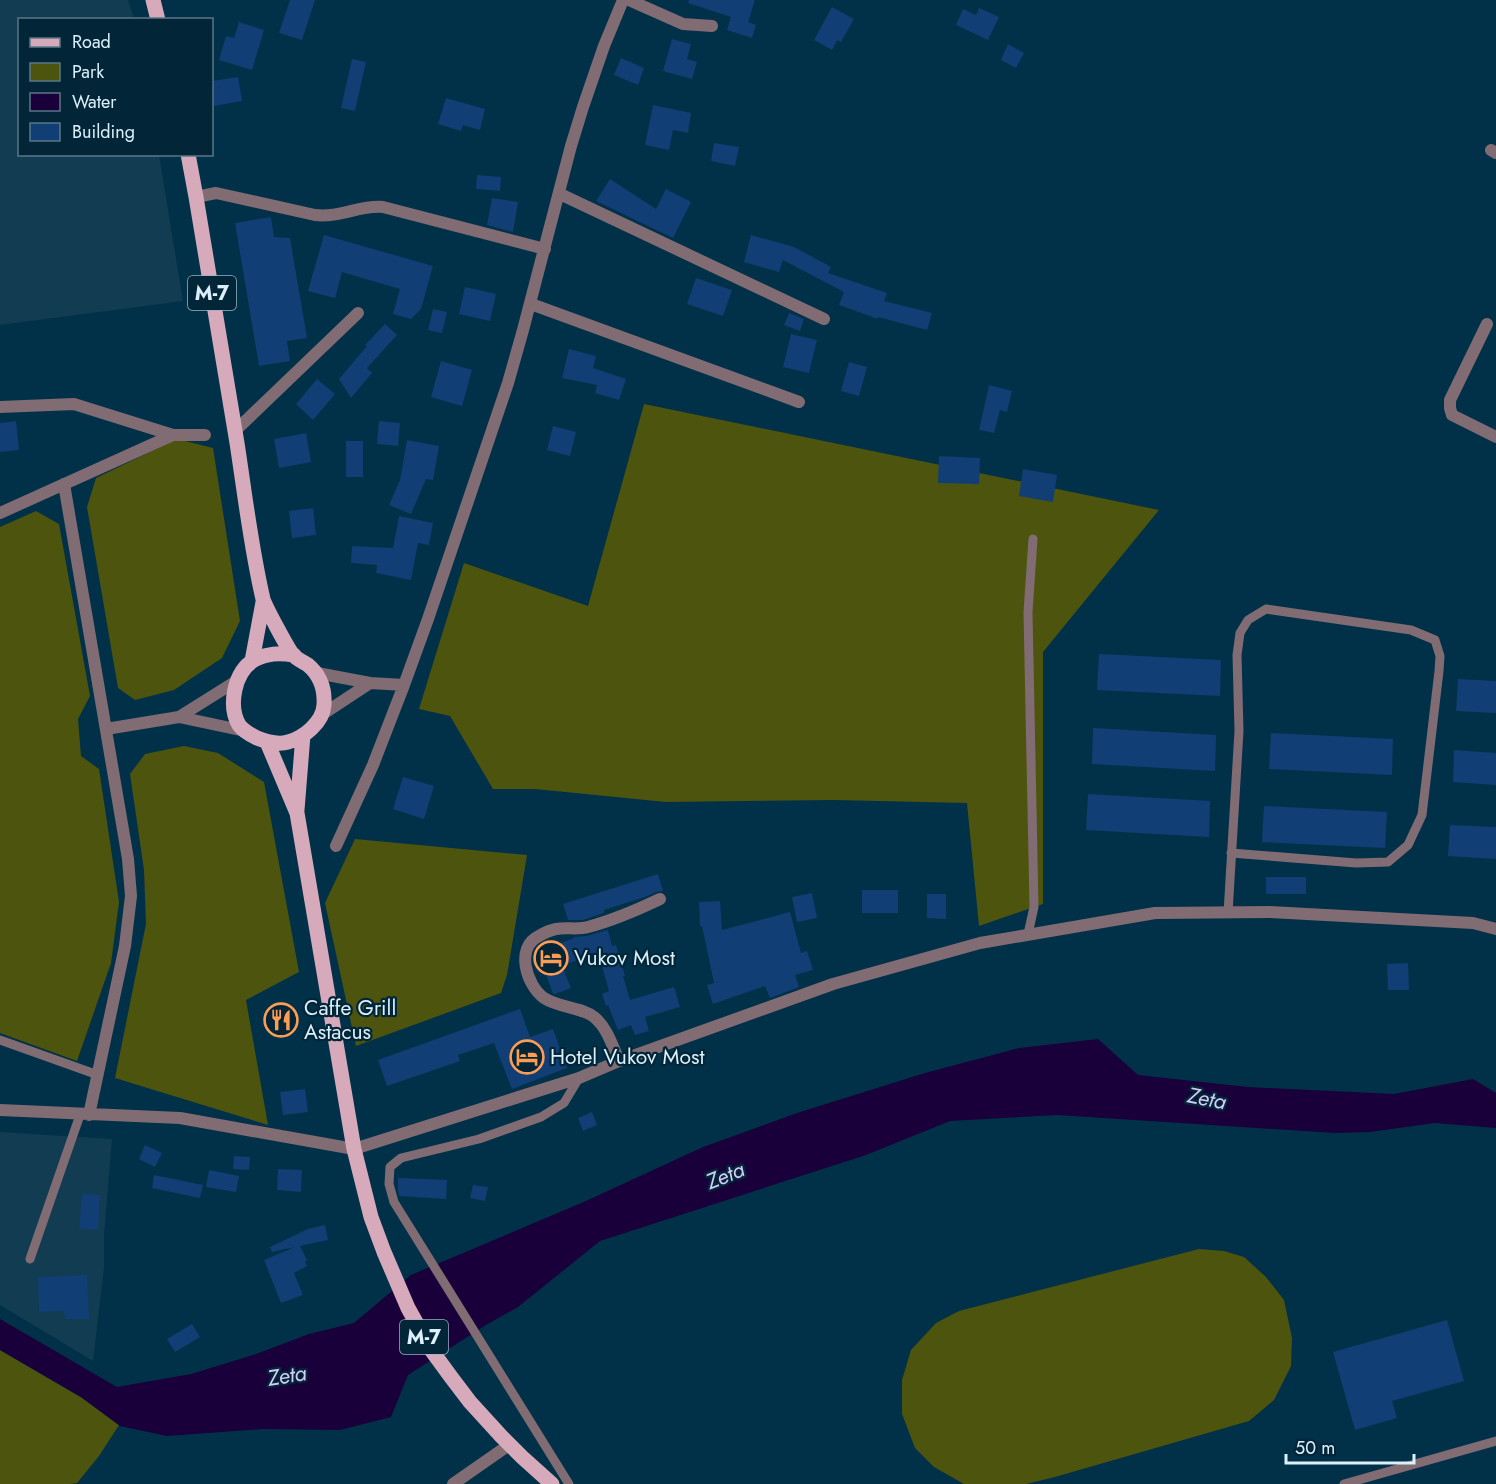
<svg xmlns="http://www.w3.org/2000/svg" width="1496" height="1484" font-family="Jost,sans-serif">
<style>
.built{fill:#113c51}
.green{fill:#4d540e}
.water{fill:#19003b}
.building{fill:#113e74}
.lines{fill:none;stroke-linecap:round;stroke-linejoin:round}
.service{stroke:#816c73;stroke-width:9}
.minor{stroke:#816c73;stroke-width:12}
.primary{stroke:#d6aaba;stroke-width:15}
.labels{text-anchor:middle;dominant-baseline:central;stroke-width:4.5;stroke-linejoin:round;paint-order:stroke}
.shield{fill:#022638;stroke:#9bb3c1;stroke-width:1.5}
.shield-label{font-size:20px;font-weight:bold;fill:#dcf0fc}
.poi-label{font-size:21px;fill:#dcf0fc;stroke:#022638;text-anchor:start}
.water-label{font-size:22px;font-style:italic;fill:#d5caf8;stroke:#022638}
</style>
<rect width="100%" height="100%" fill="#003148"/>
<path class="built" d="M0 0H128L134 19 20 20V154L159 155 183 301 0 325Z
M0 1132 112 1139 104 1235V1268L93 1361 0 1305Z"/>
<path class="green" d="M644 404 1159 510 1043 652V904L979 926 967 803 834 800 666 802 535 789H493L450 716 419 709 464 563 588 606Z
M177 439 213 448 240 621 222 658 174 690 135 700 118 688 87 507 96 478Z
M36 511 59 524 90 696 78 719 81 756 99 769 119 902 111 963 77 1061 0 1033V527Z
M184 746 218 753 264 782 299 972 246 1000 268 1125 115 1078 146 924 144 870 130 774 145 754Z
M355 839 527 855 507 975 501 993 356 1046 325 903Z
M1199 1249 1224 1251 1244 1257 1266 1277 1284 1300 1292 1338 1291 1366 1274 1400 1249 1421 1055 1477 1026 1484H964L934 1467 915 1448 902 1414V1380L911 1350 936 1323 959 1311Z
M0 1350 82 1398 119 1425 99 1456 77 1483 69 1484H0Z"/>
<path class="water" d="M1098 1039 1138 1075 1248 1087 1394 1094 1473 1079 1496 1093V1128L1435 1123 1370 1132 1335 1133 1057 1115 950 1121 866 1155 600 1241 518 1307 486 1325 408 1375 391 1417 340 1430 264 1429 167 1436 120 1426 81 1397 0 1350V1319L117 1387 191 1374 253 1355 309 1334 354 1323 411 1275 586 1201 703 1147 797 1113 925 1073 1019 1048Z"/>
<path class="building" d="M290 0H315L302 40 279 33Z
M689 0H755L748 22 756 25 752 38 727 30 731 17 688 3Z
M832 7 854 19 841 42 837 40 832 50 814 40Z
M979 8 999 17 988 40 956 25 963 9 976 15Z
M239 22 264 30 252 70 219 60 226 36 234 38Z
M672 39 691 44 687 59 697 62 692 79 663 71Z
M1008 44 1024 53 1016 68 1001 60Z
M621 58 644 68 638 85 614 75Z
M352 59 366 62 355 111 341 108Z
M238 77 242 101 214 106 212 81Z
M446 98 485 109 480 130 463 125 461 131 438 124Z
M653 105 691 113 688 133 673 130 669 150 645 145Z
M714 143 739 147 735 166 711 161Z
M477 175 501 177 500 191 476 189Z
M610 179 656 209 666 189 691 202 673 238 596 201Z
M492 198 518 202 513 232 487 225Z
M271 217 274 237 290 238 307 338 287 341 290 361 259 366 235 223Z
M324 235 433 266 421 309 411 319 393 314 400 289 342 272 335 298 308 291Z
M751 235 794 247 831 267 828 273 887 293 884 301 932 313 927 330 878 317V319L839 305 844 292 783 260 779 272 744 262Z
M696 278 732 290 723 316 687 304Z
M465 287 496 294 490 321 459 314Z
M433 309 447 312 442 333 428 330Z
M789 313 804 319 800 331 784 325Z
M385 324 397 335 367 368 372 373 351 398 339 379 367 346 365 345Z
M791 334 817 340 809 373 783 367Z
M569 349 596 356 593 368 626 379 619 400 595 393 597 385 562 378Z
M441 361 472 370 462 406 431 397Z
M849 362 867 367 859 396 841 391Z
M317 379 335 394 313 420 296 404Z
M989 385 1012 391 1007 412 1000 410 994 433 979 430Z
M16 421 19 450 0 452V423Z
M379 421 400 423 398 446 377 444Z
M553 426 576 432 570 456 547 450Z
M306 433 311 462 279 468 274 439Z
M407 440 439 446 433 480 426 479 411 514 389 505 400 480Z
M346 441H363V477H346Z
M939 456 980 458 979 484 938 483Z
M1023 469 1057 475 1053 502 1019 496Z
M313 508 316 535 292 538 289 511Z
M399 516 433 523 429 545 418 543 411 580 376 573 377 565 351 563 352 546 393 548Z
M1099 654 1221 660 1220 696 1097 690Z
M1458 679 1496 681V713L1456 711Z
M1093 728 1216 735 1215 771 1092 764Z
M1271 733 1393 739 1392 775 1269 769Z
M1454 750 1496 753V785L1453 782Z
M403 777 434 786 424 819 393 809Z
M1088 794 1210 801 1209 837 1086 830Z
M1264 806 1387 812 1385 848 1262 842Z
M1450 825 1496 827V859L1448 856Z
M658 874 663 891 656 892 645 897 604 910V913L583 920H568L563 904Z
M1266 877H1306V894H1266Z
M862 890H898V913H862Z
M812 893 817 918 797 922 792 897Z
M927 894H946V919L927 918Z
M720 901 722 930 790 912 801 953 807 951 813 970 795 975 799 987 770 998 765 986 713 1004 707 985 714 983 702 926H700L699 902Z
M608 930 612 946 616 945 625 976H623L630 1000 674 987 680 1007 645 1017 649 1031 635 1035 631 1025 618 1030 608 1005 606 1006 602 994 609 991 598 952 562 966 571 988 555 994H553L545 972H539L534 957 535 953 574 938 573 937 586 936Z
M1408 963 1409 990H1388L1387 964Z
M292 1007 296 1029 271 1033 267 1011Z
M520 1009 530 1037 553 1029 567 1068 512 1089 494 1043 458 1055 460 1061 387 1086 378 1060Z
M305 1089 308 1112 283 1115 280 1092Z
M592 1112 597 1125 583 1131 578 1118Z
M145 1145 162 1153 155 1167 139 1159Z
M234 1156 250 1157 249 1170 233 1169Z
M278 1169 302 1170 301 1192 277 1190Z
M209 1170 239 1176 236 1192 206 1187Z
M154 1175 203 1185 200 1198 152 1188Z
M398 1178 447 1180 446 1199 399 1196 398 1191Z
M473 1185 488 1187 485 1201 470 1198Z
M82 1194 100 1195 98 1230 79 1229Z
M325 1225 328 1240 300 1246 307 1260 305 1262 307 1266 294 1273 303 1295 281 1303 264 1260 295 1247 272 1252 270 1247 308 1229Z
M87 1275 89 1319H66L63 1311 39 1312 38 1277Z
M1447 1320 1464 1381 1392 1401 1397 1418 1355 1430 1333 1352Z
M192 1324 200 1337 175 1352 167 1339Z"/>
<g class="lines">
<path class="service" d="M1228 913 1239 731 1237 655 1240 633 1248 620 1266 609 1411 630 1435 640 1440 656 1439 671 1422 815 1408 845 1388 862 1356 863 1231 853
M1028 934 1034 907 1028 612 1033 539
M0 1040 98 1075
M30 1259 80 1115
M569 1484 394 1202 389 1184 390 1167 401 1158 479 1139 541 1117 564 1103 579 1078
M1344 1484 1496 1441"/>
<path class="minor" d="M629 0 683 24 712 26
M1491 150 1496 153
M560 194 824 319
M196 197 216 193 315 215C340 218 359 205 383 207L545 249
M531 304 799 402
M1487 324 1450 400V408L1452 415 1496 437
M0 407 74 404 173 435
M235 431 358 313
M64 484 128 859 131 896 125 946 89 1115
M0 513 173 435H205
M317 673 370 683 404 685 428 619 508 383 523 330 571 146 583 107 604 46 623 0
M323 714 370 683
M179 717 238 680
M106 729 179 717 245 731
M336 846 373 765 404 685
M619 1061C613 1047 607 1027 594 1017 582 1007 559 1008 544 998 526 985 515 947 539 936 544 933 551 930 556 929 567 927 578 930 588 927 614 920 637 910 660 899
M0 1110 180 1118 354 1149 579 1078 619 1061 833 984 980 943 1155 913 1270 912 1473 923 1496 929
M453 1484 509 1445"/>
<path class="primary" d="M153 0 158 20
M188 154 196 197C210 279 224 361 237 443 245 495 251 548 263 599 265 606 288 649 293 655 297 659 303 662 308 665 320 675 325 689 324 705 323 722 304 738 288 742 278 745 267 742 257 738 251 735 243 731 239 725 228 706 234 672 254 660 267 653 279 653 294 655
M252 661 263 602
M267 742 297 813 354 1149 371 1217 384 1252 408 1308 432 1351 451 1377 470 1402 501 1436 522 1457 552 1484
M297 810 303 735"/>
</g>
<defs>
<symbol id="hotel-ring" viewBox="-11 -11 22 22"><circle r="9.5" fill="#022638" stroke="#fd9d55" stroke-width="1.5"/><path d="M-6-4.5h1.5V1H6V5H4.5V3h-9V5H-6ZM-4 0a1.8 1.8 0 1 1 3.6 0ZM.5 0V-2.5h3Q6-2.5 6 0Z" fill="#fd9d55"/></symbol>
<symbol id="restaurant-ring" viewBox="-11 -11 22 22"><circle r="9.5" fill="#022638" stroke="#fd9d55" stroke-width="1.5"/><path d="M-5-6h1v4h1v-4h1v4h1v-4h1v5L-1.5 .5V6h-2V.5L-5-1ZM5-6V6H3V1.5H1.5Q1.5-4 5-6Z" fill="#fd9d55"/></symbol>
</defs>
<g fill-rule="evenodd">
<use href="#hotel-ring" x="532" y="939" width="38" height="38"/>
<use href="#restaurant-ring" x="262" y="1001" width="38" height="38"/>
<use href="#hotel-ring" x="508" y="1038" width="38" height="38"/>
</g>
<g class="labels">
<g class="shield">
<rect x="188" y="276" width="48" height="34" rx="4.5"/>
<rect x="400" y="1320" width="48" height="34" rx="4.5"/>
</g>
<g class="shield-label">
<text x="212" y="293">M-7</text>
<text x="424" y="1337">M-7</text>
</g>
<g class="poi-label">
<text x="574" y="958">Vukov Most</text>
<text x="304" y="1008">Caffe Grill<tspan x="304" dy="24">Astacus</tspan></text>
<text x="550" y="1057">Hotel Vukov Most</text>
</g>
<g class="water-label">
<text transform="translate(1207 1098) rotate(11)">Zeta</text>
<text transform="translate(725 1175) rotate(-22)">Zeta</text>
<text transform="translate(287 1375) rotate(-9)">Zeta</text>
</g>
</g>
<rect x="18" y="18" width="195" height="138" fill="#022638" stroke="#597786" stroke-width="1.5"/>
<rect x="30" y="38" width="30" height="9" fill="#d6aaba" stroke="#597786" stroke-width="1.5"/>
<text x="72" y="48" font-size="18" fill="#dcf0fc">Road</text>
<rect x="30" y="63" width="30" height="18" fill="#4d540e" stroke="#597786" stroke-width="1.5"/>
<text x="72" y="78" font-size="18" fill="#dcf0fc">Park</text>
<rect x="30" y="93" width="30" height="18" fill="#19003b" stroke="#597786" stroke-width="1.5"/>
<text x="72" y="108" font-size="18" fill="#dcf0fc">Water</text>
<rect x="30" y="123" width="30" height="18" fill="#113e74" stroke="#597786" stroke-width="1.5"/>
<text x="72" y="138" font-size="18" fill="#dcf0fc">Building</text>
<path d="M1286 1454v9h128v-9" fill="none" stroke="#dcf0fc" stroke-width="3"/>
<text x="1295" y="1454" font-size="18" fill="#dcf0fc" stroke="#022638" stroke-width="4.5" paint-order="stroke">50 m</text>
</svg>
